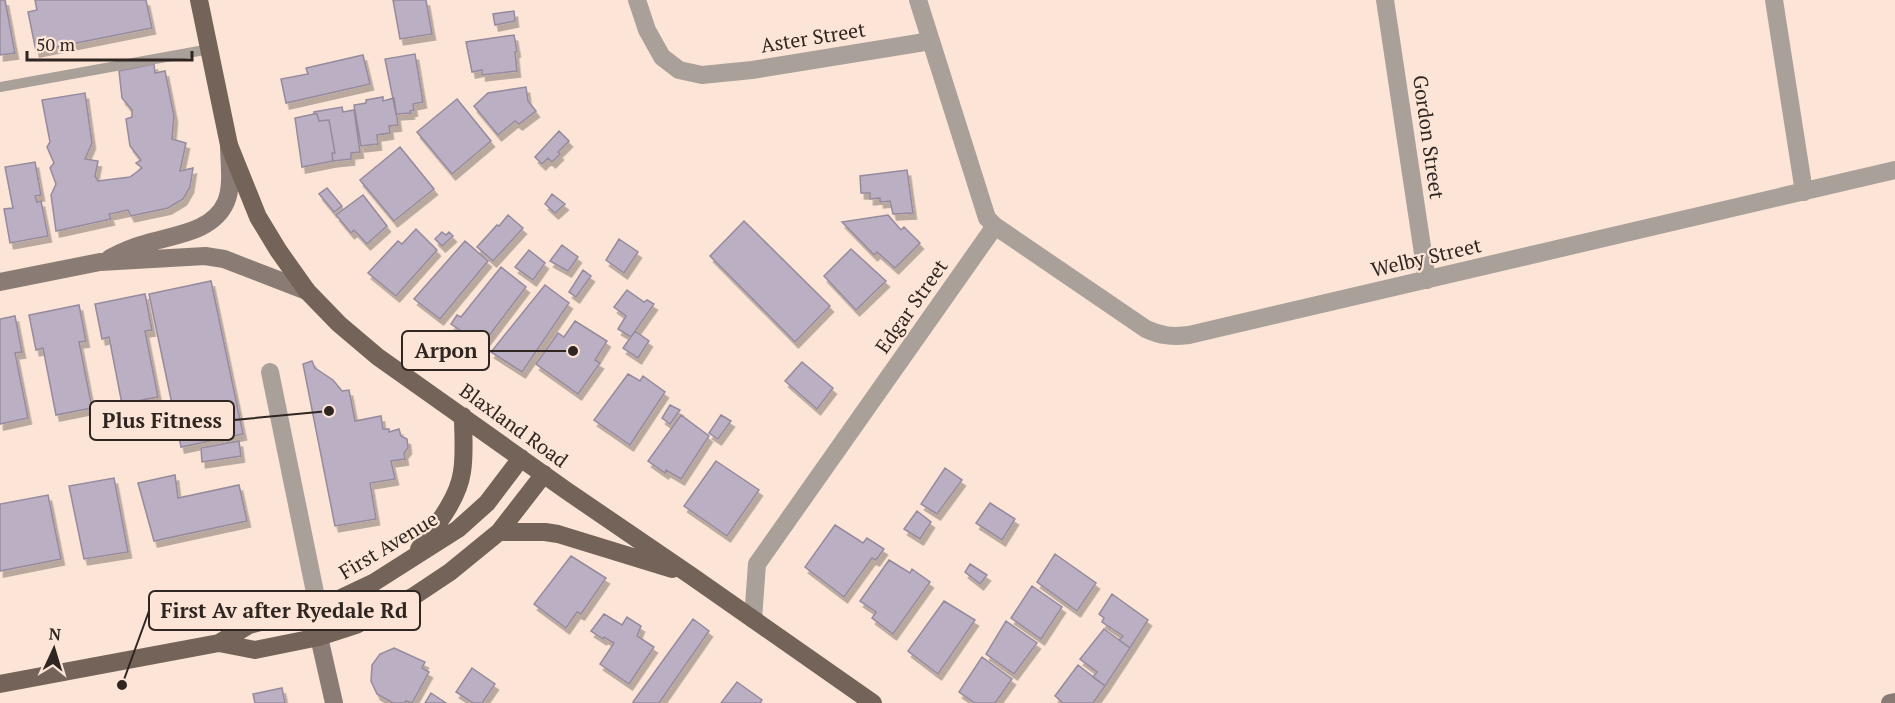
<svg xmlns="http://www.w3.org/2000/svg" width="1895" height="703" font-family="'PT Serif',serif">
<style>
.building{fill:#bbafc3;stroke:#968a9d;stroke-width:1.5;filter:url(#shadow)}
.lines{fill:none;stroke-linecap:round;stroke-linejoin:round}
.lane{stroke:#aaa09a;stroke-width:10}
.street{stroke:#aaa09a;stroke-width:18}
.secondary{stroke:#8a7c74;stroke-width:18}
.primary{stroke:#746359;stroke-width:18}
.labels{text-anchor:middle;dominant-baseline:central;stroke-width:4.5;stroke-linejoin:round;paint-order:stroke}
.street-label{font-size:20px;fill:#2f2621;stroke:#fce5d7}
.leader{fill:none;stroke:#2f2621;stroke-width:2}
.callout-dot{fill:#2f2621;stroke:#fce5d7;stroke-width:2}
.callout{fill:#fce5d7;stroke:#2f2621;stroke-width:2}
.callout-label{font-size:21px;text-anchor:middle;font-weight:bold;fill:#2f2621}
</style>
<defs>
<filter id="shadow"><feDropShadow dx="3.5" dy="6" stdDeviation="0" flood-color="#0004"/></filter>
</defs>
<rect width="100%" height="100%" fill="#fce5d7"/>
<path class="building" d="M0 0H5L15 53 0 55Z
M35 0H146L152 28 36 51 28 12 37 10Z
M393 0H426L432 34 400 39Z
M514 11 515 21 495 25 493 14Z
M514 35 517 51 515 52 517 71 482 75V70L472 72 466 42Z
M415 54 423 102 413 104 414 110 410 111 411 113 396 114 385 59Z
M363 55 370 84 286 103 281 79 308 74 306 68Z
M154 64 155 73 165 71 174 116 172 139 186 143 180 171 193 168 190 187 183 199 168 208 131 216 128 210 109 214 111 219 56 231 51 195 56 184 50 168 54 163 47 147 50 142 42 100 85 93 92 143 85 159 98 161 95 176 98 181 130 177 142 168 136 163 141 160 130 146 126 119 132 117V110L122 98 119 71Z
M526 87 528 101 536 111 519 124 515 121 498 135 474 106 488 93Z
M383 97V101L394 98 398 125 389 126 390 133 377 135 378 144 361 146 354 105 366 103V100Z
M457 99 491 141 452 174 417 132Z
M342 107 343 112 354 110 360 152 351 153V159L333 161 332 153H335L329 120 319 121 317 114H314V112Z
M314 114H317L319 121 329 120 335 153H332L333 161 302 167 295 118Z
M559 131 569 141 558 152 560 154 552 162 548 158 542 164 535 157Z
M400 147 434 189 394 221 360 180Z
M35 162 41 195 35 196 37 202 41 201 48 236 10 243 4 209 13 208 5 167Z
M907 170 913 213 893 214 890 201 880 202V198L870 199V193H861L860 176Z
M327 188 342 206 334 212 319 194Z
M552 194 565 204 555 213 545 204Z
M363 195 387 226 367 244 354 230 351 233 336 215Z
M508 215 523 228 493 261 477 247 497 225 499 226Z
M888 215 901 230 904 227 920 243 895 268 877 252 874 255 842 222Z
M744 221 830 306 795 342 710 256Z
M416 229 437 250 396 296 368 273 398 241 402 244Z
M442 232 446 235 449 232 453 236 442 246 435 239Z
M619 239 638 252 624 273 606 260Z
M465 241 488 261 440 319 414 299Z
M562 245 578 257 568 271 550 261Z
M851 249 886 281 856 310 824 276Z
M529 250 545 263 533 280 515 267Z
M501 267 526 287 482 345 451 324 457 315 461 317Z
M583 270 591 276 576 297 569 292Z
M211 281 243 434 181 447 149 294Z
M545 285 569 303 522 372 491 352Z
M627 290 644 302 647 300 654 304 631 337 618 329 626 316 614 307Z
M145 294 152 330 145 331 158 397 122 404 109 337 102 339 95 304Z
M79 305 86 341 79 342 92 408 56 415 43 348 36 350 29 315Z
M15 316 22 352 15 353 28 418 0 424V319Z
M575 321 607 341 595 360 600 363 578 394 536 364 558 333 564 337Z
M635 331 649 341 638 358 623 348Z
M312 361 315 368 333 380 342 391 349 390 355 421 381 416 383 429H389V432L399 429 401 436 407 439 408 448 404 453 405 459 391 461 395 479 370 483 376 519 335 526 303 364Z
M802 362 833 388 817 409 785 381Z
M628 374 640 381 643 376 665 392 630 445 594 420Z
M670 405 680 410 670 424 662 418Z
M681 415 709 436 681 479 666 470 665 473 648 461Z
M721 415 731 421 718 439 709 433Z
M239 441 241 456 202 462 201 448Z
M716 461 759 490 727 536 684 506Z
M945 468 962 480 937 514 921 504Z
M175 475 178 498 239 485 247 521 154 541 138 483Z
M114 478 128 552 84 559 69 486Z
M48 495 61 559 0 571V504Z
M990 503 1015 519 1002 540 976 523Z
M917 511 931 522 920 539 904 529Z
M835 525 863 543 867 538 884 549 876 560 872 558 844 597 805 567Z
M1055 554 1096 583 1077 611 1037 582Z
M571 556 606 578 581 614 577 612 566 628 534 604Z
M889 560 910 573 912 569 930 582 893 634 872 618 876 612 860 601Z
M970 564 987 575 980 584 965 572Z
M1032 586 1062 607 1041 639 1011 618Z
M1112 594 1148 620 1130 648 1119 640 1123 636 1102 622 1104 618 1099 614Z
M944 601 975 620 938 674 908 651Z
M604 614 622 625 627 617 641 626 637 636 654 647 629 684 600 664 614 643 604 637 603 639 591 631Z
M693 619 709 631 659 703H634L633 702Z
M1006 621 1037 643 1014 674 986 654Z
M1104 629 1130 648 1105 686 1093 677 1097 672 1080 659Z
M394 648 425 662 422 668 429 672 412 703 406 701 405 703H393L377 694 371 681 372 665 380 654Z
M982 657 1012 679 995 703H975L959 692Z
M1078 665 1105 686 1093 703H1063L1055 696Z
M472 668 495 684 482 703H473L456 692Z
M737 682 762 700 760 703H721Z
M282 688 285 703H255L253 694Z
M431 693 446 703H425Z"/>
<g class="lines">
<path class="lane" d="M0 87 210 49"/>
<path class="street" d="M637 0 647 30 662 57 679 70 702 75 752 70 931 41
M918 0 987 218 995 226 1146 329C1161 336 1173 337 1189 335L1895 170
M1385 0 1427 280
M1774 0 1804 192
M270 372 318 607
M753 619 757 564 995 226"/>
<path class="secondary" d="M110 258C120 253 130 248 141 245 170 235 212 234 226 202 233 185 229 162 229 145
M0 282 100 262 205 256 224 259 307 291
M319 637 334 703
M1890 703 1895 702"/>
<path class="primary" d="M199 0 229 145 258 217 278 250 307 291 339 324 378 357 567 491 690 575 873 703
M499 532H545L558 534 672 569
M419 549C435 527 458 500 462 472 465 454 463 434 463 416
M219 643 249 625 318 607 335 601 373 583 458 529 487 503 521 458
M0 684 219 643 255 650 319 637 356 625 414 596 450 572 499 532 544 474"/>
</g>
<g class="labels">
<g class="street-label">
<text transform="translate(813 37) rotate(-9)">Aster Street</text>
<text transform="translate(1429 137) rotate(82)">Gordon Street</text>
<text transform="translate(1426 257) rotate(-13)">Welby Street</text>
<text transform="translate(911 306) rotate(-55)">Edgar Street</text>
<text transform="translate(514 425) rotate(36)">Blaxland Road</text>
<text transform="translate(388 545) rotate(-31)">First Avenue</text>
</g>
</g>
<path class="leader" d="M573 351L489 351M329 411L234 420M122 685L149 611"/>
<g class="callout-dot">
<circle cx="573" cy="351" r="6"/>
<circle cx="329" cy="411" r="6"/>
<circle cx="122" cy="685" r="6"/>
</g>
<g class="callout">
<rect x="402" y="331" width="87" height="39" rx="6"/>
<rect x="90" y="401" width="144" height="39" rx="6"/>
<rect x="149" y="591" width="271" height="39" rx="6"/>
</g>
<g class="callout-label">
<text x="446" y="358">Arpon</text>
<text x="162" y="428">Plus Fitness</text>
<text x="284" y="618">First Av after Ryedale Rd</text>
</g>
<g transform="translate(54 649) rotate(4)" stroke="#fce5d7" stroke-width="4.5" paint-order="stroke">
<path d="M0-4.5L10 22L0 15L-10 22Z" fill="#2f2621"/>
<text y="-9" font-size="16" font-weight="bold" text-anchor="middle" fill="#2f2621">N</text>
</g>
<path d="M27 51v9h165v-9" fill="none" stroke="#2f2621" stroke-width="3"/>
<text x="36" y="51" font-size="18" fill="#2f2621" stroke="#fce5d7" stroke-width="4.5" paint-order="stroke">50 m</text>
</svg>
